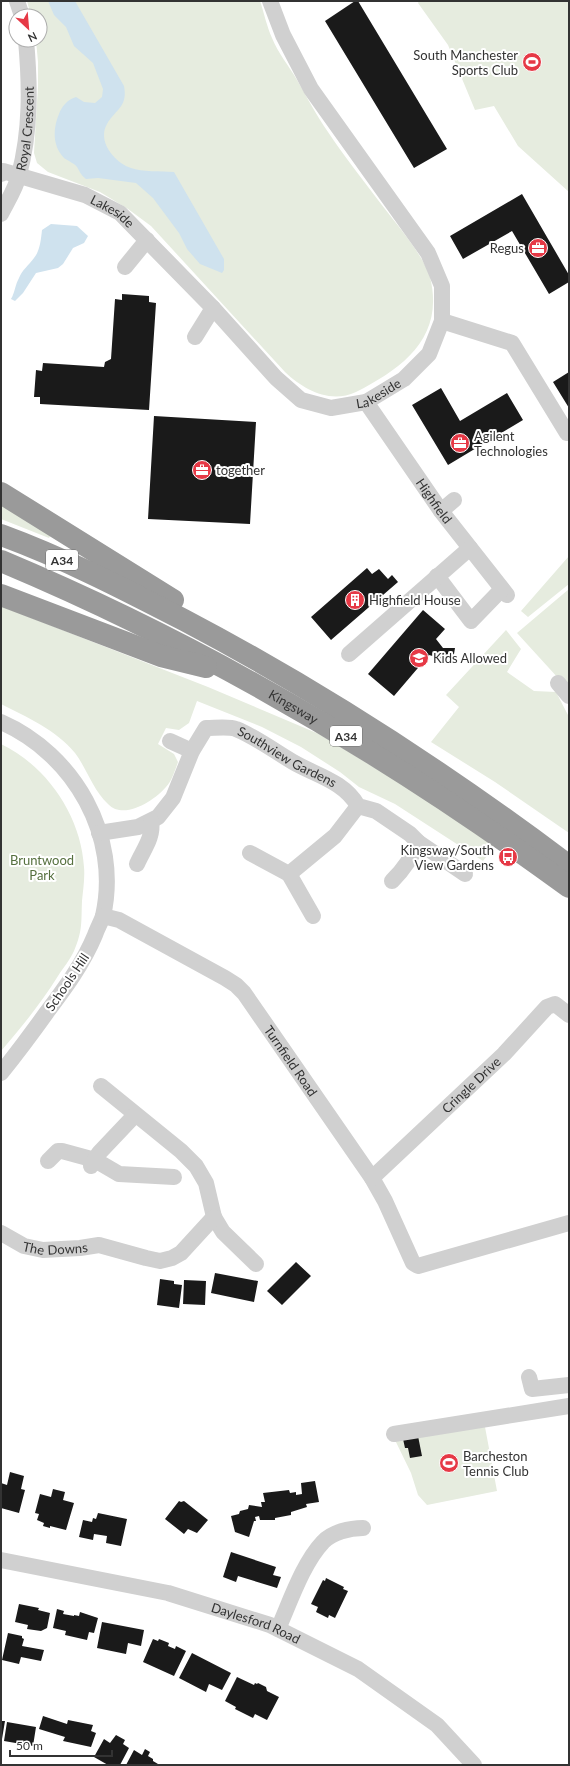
<svg xmlns="http://www.w3.org/2000/svg" width="570" height="1766" font-family="Lato,sans-serif">
<style>
.green{fill:#e6ecdf}
.water{fill:#cfe2ee}
.building{fill:#1a1a1a}
.lines{fill:none;stroke-linecap:round;stroke-linejoin:round}
.minor{stroke:#d0d0d0;stroke-width:16}
.highway{stroke:#9a9a9a;stroke-width:22}
.labels{text-anchor:middle;dominant-baseline:central;stroke-width:4;stroke-linejoin:round;paint-order:stroke}
.shield{fill:#fff;stroke:#707070;stroke-width:1}
.shield-label{font-size:12px;font-weight:bold;fill:#333}
.poi-label{font-size:13px;fill:#333;stroke:#fff;text-anchor:start}
.street-label{font-size:13px;fill:#333;stroke:#fff}
.park-label{font-size:13px;fill:#56703f;stroke:#fff}
</style>
<rect width="100%" height="100%" fill="#fff"/>
<path class="green" d="M27 1H260C264 13 267 27 272 38 278 53 289 66 297 80 307 97 316 115 328 132 343 155 361 177 378 200 393 220 423 254 430 277 445 337 403 368 356 392 330 404 304 390 285 372L151 226 128 209 100 192 48 172 37 163 34 153 38 86V62L36 40H40V16H31Z
M419 1H569V192L518 146 494 106 475 110 448 45 418 3Z
M1 498 53 532 49 538 1 519Z
M569 556V584L528 617 521 611Z
M569 589V690L517 633Z
M1 606 208 687 319 734 453 815 494 847 483 861 395 804 359 787 340 772 301 747 262 727 197 701 189 723 179 730 166 728 158 744 174 754 178 762C175 770 172 781 166 787 155 800 124 821 108 804 93 790 87 769 75 753 56 730 27 717 1 704Z
M506 630 521 649 507 672 534 691 556 692 569 717V833L495 782 431 742 459 707 446 695Z
M1 744C47 766 81 816 84 867 85 878 83 890 82 901 81 922 83 930 74 951 70 960 63 968 58 976 41 1003 22 1027 1 1051Z
M485 1427 497 1491 427 1505 418 1495 411 1473 395 1440Z"/>
<path class="water" d="M48 1H75L124 86C128 107 116 109 107 124 97 141 114 162 131 168 142 172 161 171 174 172L224 259V270L222 273 200 264 187 249 179 233 153 198 136 183 98 178 86 179C81 175 80 172 77 167 74 163 68 161 64 158 52 146 53 128 59 114 62 106 67 100 76 97L84 102 95 103 102 97 103 89 93 63 74 46 66 27 54 15Z
M51 224 77 226 88 236 84 243 73 248 63 264 58 268 36 273 23 293 15 301 11 299C15 292 15 285 19 278 22 270 29 265 34 258 40 251 41 239 42 230Z"/>
<path class="building" d="M355 1H358L447 149 414 168 325 21Z
M522 194 569 275V282L549 294 512 231 463 259 450 236Z
M122 294 149 296V302L156 303 149 410 40 404V397H34L36 370 42 371 43 363 104 367 105 362 111 359 115 299 122 300Z
M569 372V408L553 382Z
M441 388 460 421 507 393 523 420 448 465 412 405Z
M154 416 256 422 250 524 148 519Z
M367 568 372 574 379 569 388 579 392 575 398 582 331 640 311 617Z
M423 610 445 629 436 639 443 648H455L454 654 452 660 446 656 441 661H438L436 657 429 655 394 696 368 674Z
M296 1262 311 1276 282 1305 267 1291Z
M215 1273 258 1281 254 1302 211 1293Z
M160 1279 174 1281V1284L182 1285 179 1308 157 1305Z
M184 1280 206 1281 205 1305 183 1304Z
M418 1436 422 1456 410 1458 408 1448H405L403 1439Z
M10 1472 24 1476 21 1489 25 1490 19 1513 1 1508V1483L7 1485Z
M315 1481 319 1502 306 1504 307 1507 291 1512V1515L275 1518V1520H260L259 1516 255 1517 256 1521H254L249 1537 235 1532 231 1516 239 1514 240 1511 248 1509 249 1505 262 1507 261 1502H265L263 1493 289 1490 290 1493 296 1492V1495L302 1494 301 1483Z
M53 1489 65 1492 63 1500 74 1503 66 1530 50 1526V1528L43 1526 44 1523 37 1520 39 1514 35 1513 40 1494 51 1497Z
M179 1501 181 1502 184 1501 208 1520 197 1533 188 1529 184 1534 165 1519Z
M98 1513 127 1519 121 1546 106 1543 107 1536 94 1534 93 1540 79 1537 83 1520 92 1522 93 1518 96 1519Z
M231 1552 276 1567 273 1575 281 1577 277 1588 238 1576 236 1582 223 1577Z
M326 1578 344 1587 343 1589 348 1591 335 1618 329 1615 328 1618 316 1612 318 1607 311 1604 323 1580 325 1581Z
M19 1604 39 1608 38 1610 50 1613 47 1628 41 1631 27 1629 28 1625 15 1622Z
M57 1609 64 1611 63 1614 74 1616V1615L79 1616 80 1612 98 1618 94 1633 89 1632 87 1640 65 1635 66 1631 53 1628Z
M102 1622 144 1630 141 1646 128 1643 126 1654 97 1648Z
M8 1633 22 1636V1638L24 1639 22 1646 44 1650 41 1661 21 1657 19 1664 2 1660Z
M153 1639 158 1641 159 1639 169 1643 168 1646 175 1649 176 1646 186 1651 174 1676 143 1662Z
M192 1653 231 1673 222 1690 209 1684 206 1692 179 1678Z
M237 1677 254 1685 255 1683 257 1684 258 1683 266 1687 267 1691 279 1697 267 1720 255 1714 253 1718 235 1709 236 1707 225 1701Z
M43 1716 67 1724 68 1720 93 1725 91 1731 96 1733 91 1747 63 1741 65 1737 39 1729Z
M1 1721H5L2 1739H1Z
M7 1722 36 1727 33 1746 4 1741Z
M116 1735 125 1740 123 1744 129 1748 120 1765H108L94 1757 104 1739 110 1743Z
M145 1749 150 1752 148 1756 153 1759V1761L158 1764V1765H126L134 1750 142 1755Z"/>
<g class="lines">
<g class="minor">
<path d="M17 1 22 16"/>
<path id="s1" d="M1 174 3 171 85 195 120 213 213 308 276 378 301 400 331 408 366 402 404 379 429 354 442 321V286L428 253 311 89 283 35 270 1"/>
<path id="s2" d="M1 214C7 202 16 188 19 175 31 130 30 85 26 40"/>
<path d="M125 267 147 240"/>
<path d="M442 321 512 343 567 433"/>
<path d="M195 337 213 308"/>
<path id="s3" d="M366 402 441 511 507 595"/>
<path d="M441 511 454 500"/>
<path d="M437 576 471 621 502 589"/>
<path d="M349 654 470 548"/>
<path d="M558 683 569 696"/>
<path d="M1 722C74 754 121 836 103 916 101 922 97 929 95 935 83 964 65 988 47 1012 32 1033 17 1053 1 1073"/>
<path d="M170 741 192 751"/>
<path id="s4" d="M99 833 138 827 158 817 173 798 192 751 206 728C215 728 229 726 236 729 256 737 274 751 293 762 315 775 344 781 358 806L376 811 410 834 418 842C412 858 404 869 392 881"/>
<path d="M418 842 465 874"/>
<path d="M250 853 289 874 335 836 358 806"/>
<path d="M137 864C143 850 154 837 151 821"/>
<path d="M289 874 313 916"/>
<path id="s5" d="M103 916 119 920 225 978 236 985 244 993 372 1178 385 1201 413 1263 418 1266 569 1223"/>
<path d="M101 1086 181 1151 196 1166 206 1183 214 1217 223 1232 256 1264"/>
<path d="M48 1161 58 1151H62L95 1160 119 1174 174 1177"/>
<path d="M91 1166 99 1153 135 1115"/>
<path id="s6" d="M372 1178 504 1054 547 1007 555 1004 569 1015"/>
<path id="s7" d="M1 1233 24 1246 43 1250 80 1248 99 1245 146 1258 160 1261 172 1258 181 1253 214 1217"/>
<path d="M529 1377 532 1389 569 1385"/>
<path d="M394 1434 569 1406"/>
<path id="s8" d="M1 1560 168 1593 270 1625 358 1669 437 1725 474 1765"/>
<path d="M278 1629C290 1602 303 1563 323 1542 332 1532 350 1528 363 1528"/>
</g>
<g class="highway">
<path d="M1 493 173 600"/>
<path d="M1 535C64 558 124 589 184 620 319 691 447 774 569 866"/>
<path id="s9" d="M1 561C204 646 392 757 569 887"/>
<path d="M1 595 161 656 206 667"/>
</g>
</g>
<defs>
<symbol id="stadium-disc" viewBox="-11 -11 22 22"><circle r="9.5" fill="#e63946" stroke="#fff"/><path d="M0-5a6.5 5 0 1 0 0 10a6.5 5 0 1 0 0-10ZM-3.5-1.8h7v3.6h-7Z" fill="#fff"/></symbol>
<symbol id="office-disc" viewBox="-11 -11 22 22"><circle r="9.5" fill="#e63946" stroke="#fff"/><path d="M-6-3h4V-5.5h4V-3h4V5H-6ZM-1-4.5V-3h2v-1.5ZM-6 0V1H6V0Z" fill="#fff"/></symbol>
<symbol id="building-disc" viewBox="-11 -11 22 22"><circle r="9.5" fill="#e63946" stroke="#fff"/><path d="M-4-6H4V6H1V3H-1V6H-4ZM-2.5-4.3h1.7v1.8h-1.7ZM.8-4.3h1.7v1.8H.8ZM-2.5-1h1.7V.8h-1.7ZM.8-1h1.7V.8H.8Z" fill="#fff"/></symbol>
<symbol id="school-disc" viewBox="-11 -11 22 22"><circle r="9.5" fill="#e63946" stroke="#fff"/><path d="M0-5L7-2L0 1L-7-2ZM-4 1L0 2.5L4 1V4Q0 6-4 4Z" fill="#fff"/></symbol>
<symbol id="bus-disc" viewBox="-11 -11 22 22"><circle r="9.5" fill="#e63946" stroke="#fff"/><path d="M-5-6H5V4H4V6H2V4H-2V6H-4V4H-5ZM-3.5-4V0h7V-4ZM-3.5 1.2v1.5H-2V1.2ZM2 1.2v1.5H3.5V1.2Z" fill="#fff"/></symbol>
</defs>
<g fill-rule="evenodd">
<use href="#stadium-disc" x="521" y="51" width="22" height="22"/>
<use href="#office-disc" x="527" y="237" width="22" height="22"/>
<use href="#office-disc" x="449" y="432" width="22" height="22"/>
<use href="#office-disc" x="191" y="459" width="22" height="22"/>
<use href="#building-disc" x="344" y="589" width="22" height="22"/>
<use href="#school-disc" x="408" y="647" width="22" height="22"/>
<use href="#bus-disc" x="497" y="846" width="22" height="22"/>
<use href="#stadium-disc" x="438" y="1452" width="22" height="22"/>
</g>
<g class="labels">
<g class="shield">
<rect x="46" y="550" width="32" height="20" rx="3"/>
<rect x="330" y="726" width="32" height="20" rx="3"/>
</g>
<g class="shield-label">
<text x="62" y="560">A34</text>
<text x="346" y="736">A34</text>
</g>
<g class="poi-label">
<text x="518" y="55" text-anchor="end">South Manchester<tspan x="518" dy="15">Sports Club</tspan></text>
<text x="524" y="248" text-anchor="end">Regus</text>
<text x="474" y="436">Agilent<tspan x="474" dy="15">Technologies</tspan></text>
<text x="216" y="470">together</text>
<text x="369" y="600">Highfield House</text>
<text x="433" y="658">Kids Allowed</text>
<text x="494" y="850" text-anchor="end">Kingsway/South<tspan x="494" dy="15">View Gardens</tspan></text>
<text x="463" y="1456">Barcheston<tspan x="463" dy="15">Tennis Club</tspan></text>
</g>
<g class="street-label">
<text stroke="none"><textPath href="#s2" startOffset="90">Royal Crescent</textPath></text>
<text stroke="none"><textPath href="#s1" startOffset="121">Lakeside</textPath></text>
<text stroke="none"><textPath href="#s1" startOffset="470">Lakeside</textPath></text>
<text stroke="none"><textPath href="#s3" startOffset="120">Highfield</textPath></text>
<text stroke="none"><textPath href="#s9" startOffset="327">Kingsway</textPath></text>
<text stroke="none"><textPath href="#s4" startOffset="252">Southview Gardens</textPath></text>
<text transform="translate(67 982) rotate(-56)">Schools Hill</text>
<text stroke="none"><textPath href="#s5" startOffset="244">Turnfield Road</textPath></text>
<text stroke="none"><textPath href="#s6" startOffset="136">Cringle Drive</textPath></text>
<text stroke="none"><textPath href="#s7" startOffset="58">The Downs</textPath></text>
<text stroke="none"><textPath href="#s8" startOffset="263">Daylesford Road</textPath></text>
</g>
<g class="park-label">
<text x="42" y="860">Bruntwood<tspan x="42" dy="15">Park</tspan></text>
</g>
</g>
<rect width="570" height="1766" fill="none" stroke="#333333" stroke-width="4"/>
<g transform="translate(28 28) rotate(154)"><circle r="19" fill="#ffffff" stroke="#adadad"/>
<path d="M0-3L7 15L0 10L-7 15Z" fill="#e63946"/>
<text y="-6" font-size="11" font-weight="bold" text-anchor="middle" fill="#333333">N</text>
</g>
<path d="M10 1750v6h102v-6" fill="none" stroke="#333333" stroke-width="2"/>
<text x="16" y="1750" font-size="12" fill="#333333" stroke="#ffffff" stroke-width="3" paint-order="stroke">50 m</text>
</svg>
